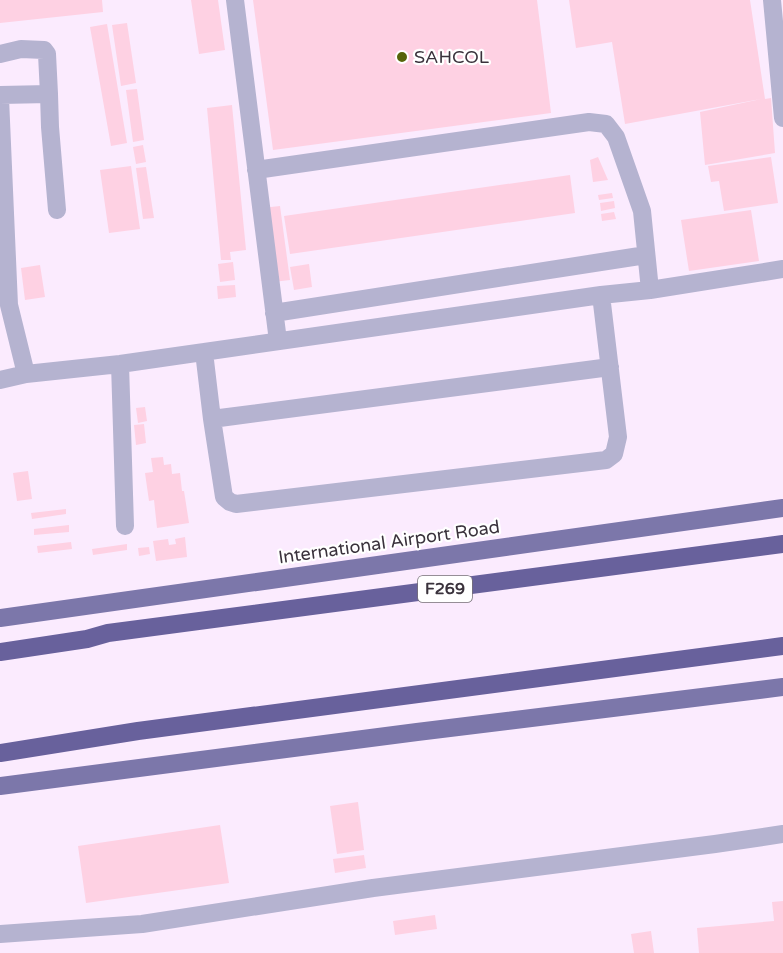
<svg xmlns="http://www.w3.org/2000/svg" width="783" height="953" font-family="'Varela Round',sans-serif">
<style>
.built{fill:#fbebfe}
.building{fill:#fed1e3}
.lines{fill:none;stroke-linecap:round;stroke-linejoin:round}
.minor{stroke:#b5b3d0;stroke-width:18}
.major{stroke:#7c77aa;stroke-width:18}
.highway{stroke:#68619c;stroke-width:18}
.poi-dot{fill:#55640a;stroke:#fff;stroke-width:2}
.labels{text-anchor:middle;dominant-baseline:central;stroke-width:4.5;stroke-linejoin:round;paint-order:stroke}
.shield{fill:#fff;stroke:#757076;stroke-width:1.5}
.shield-label{font-size:16px;font-weight:bold;fill:#3a323c}
.poi-label{font-size:18px;fill:#3a323c;stroke:#fff;text-anchor:start}
.street-label{font-size:18px;fill:#3a323c;stroke:#fff}
</style>
<rect width="100%" height="100%" fill="#fcf8fd"/>
<path class="built" d="M0 0H783V953H0Z"/>
<path class="building" d="M0 0H102L103 12 0 23Z
M191 0H218L225 50 199 54Z
M253 0H537L551 113 273 150Z
M569 0H750L765 99 771 98 775 153 705 165 700 112 761 99 625 124 612 42 576 48Z
M127 23 136 83 121 86 112 25Z
M107 24 127 143 111 146 90 27Z
M137 89 144 140 133 142 126 90Z
M232 105 246 250 230 252 231 260H221L207 108Z
M143 145 146 162 136 164 133 147Z
M598 157 608 180 593 182 590 160Z
M771 157 778 203 724 211 719 181 711 182 708 166Z
M131 166 140 229 109 233 100 170Z
M146 167 154 218 143 219 136 168Z
M570 175 575 213 290 254 284 216Z
M612 193 613 198 599 200 598 195Z
M614 201 615 208 601 211 600 203Z
M280 206 290 280 273 282 262 208Z
M751 210 759 261 689 271 681 220Z
M614 212 616 219 602 221 601 214Z
M233 262 235 280 220 282 218 264Z
M309 264 312 287 294 290 290 267Z
M40 265 45 297 25 300 21 268Z
M235 285 236 297 218 299 217 286Z
M145 407 147 421 138 423 136 408Z
M144 424 146 443 136 445 134 425Z
M163 457 164 465 171 464 172 474 180 473 182 491H184L189 523 157 528 154 500 149 501 145 473 153 472 151 458Z
M28 471 32 499 17 501 13 473Z
M66 509V514L32 519 31 513Z
M69 525V532L34 535V529Z
M185 537 187 557 156 561 153 541 168 539 169 545 176 544 175 539Z
M71 542 72 549 38 553 37 546Z
M127 544V550L93 555 92 549Z
M149 547 150 554 139 556 138 548Z
M358 802 364 850 337 854 330 806Z
M220 825 229 883 86 903 78 846Z
M364 855 366 868 335 873 333 859Z
M783 901V953H699L697 928 774 921 772 902Z
M435 915 437 929 395 935 393 921Z
M651 931 654 953H634L631 934Z"/>
<g class="lines">
<path class="minor" d="M235 0 278 341
M772 0 783 118
M0 54 21 49 44 50 47 54 49 94
M0 95 49 94 50 127 57 210
M0 98 9 305 26 374
M256 170 589 122 606 124 616 137 642 211 650 290
M601 295 618 437 614 454 606 460 236 504 230 502 224 497 212 419 610 367
M274 313 646 255
M204 352 212 419
M120 364 125 526
M0 380 26 374 120 364 601 295 650 290 783 269
M0 934 142 924 373 888 715 844 783 834"/>
<path class="major" d="M0 618 783 508
M0 786 417 732 783 687"/>
<path class="highway" d="M0 652 87 639 108 633 783 544
M0 753 138 731 783 646"/>
</g>
<circle class="poi-dot" cx="402" cy="57" r="6"/>
<g class="labels">
<rect class="shield" x="418" y="576" width="54" height="26" rx="4.5"/>
<g class="shield-label">
<text x="445" y="589">F269</text>
</g>
<g class="poi-label">
<text x="414" y="57">SAHCOL</text>
</g>
<g class="street-label">
<text transform="translate(389 542) rotate(-8)">International Airport Road</text>
</g>
</g>
</svg>
